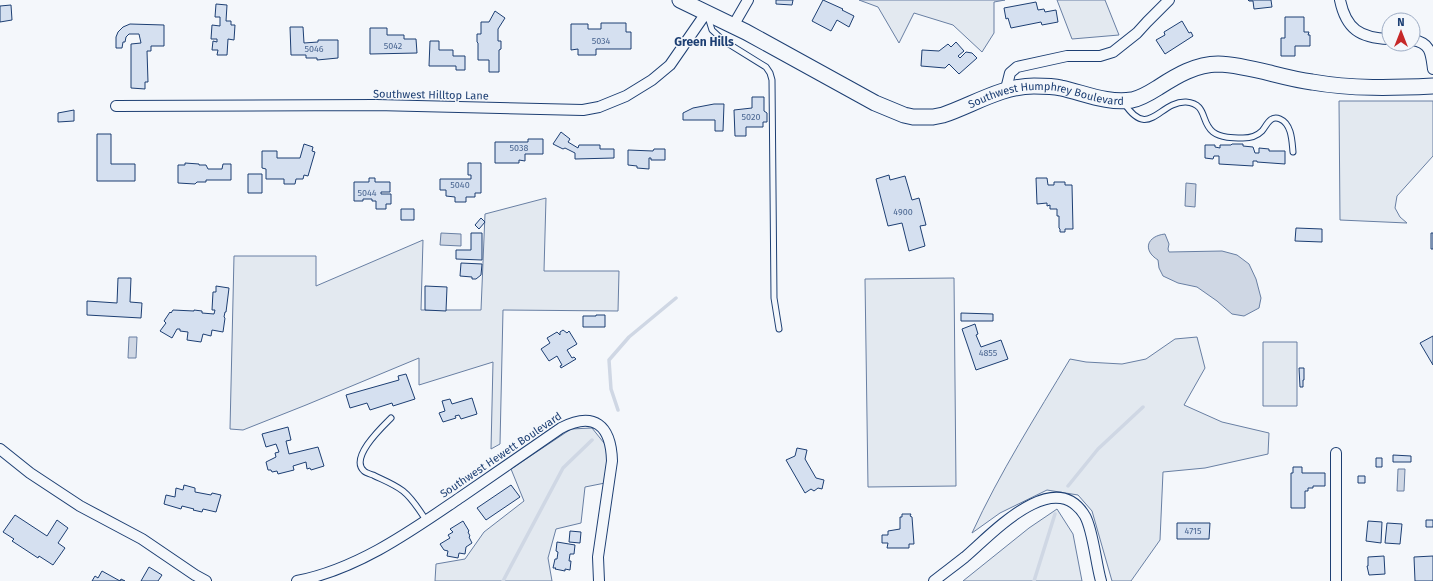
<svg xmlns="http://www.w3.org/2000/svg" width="1433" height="581" font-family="'Fira Sans',sans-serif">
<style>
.green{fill:#e3e9f0;stroke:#687fa3}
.water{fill:#cfd7e4;stroke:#687fa3}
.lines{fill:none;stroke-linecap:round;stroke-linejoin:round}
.stream{stroke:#cfd7e4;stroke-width:3.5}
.building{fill:#d5e0f0;stroke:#1d3f73}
.lane-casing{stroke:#1d3f73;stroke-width:7}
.street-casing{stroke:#1d3f73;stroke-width:12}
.secondary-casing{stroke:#1d3f73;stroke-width:17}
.lane{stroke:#f4f7fb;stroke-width:5}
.street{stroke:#f4f7fb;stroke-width:10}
.secondary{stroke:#f4f7fb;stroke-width:15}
.labels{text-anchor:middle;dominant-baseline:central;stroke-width:3;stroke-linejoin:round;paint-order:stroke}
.number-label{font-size:9px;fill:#4b6792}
.street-label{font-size:11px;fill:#1d3f73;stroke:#f4f7fb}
.neighbourhood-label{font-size:12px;font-weight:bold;fill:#1d3f73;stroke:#f4f7fb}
</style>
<rect width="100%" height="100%" fill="#f4f7fb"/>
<path class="green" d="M859 0H1005L994 2V33L982 52 953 25 914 13 899 43 878 7Z
M1057 0H1105L1119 35 1072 39Z
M1339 101H1433V156L1397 196 1395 208 1400 217 1407 223 1340 220Z
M546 198 544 271H619L618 311 503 310 500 444 491 449 493 362 419 385V358L306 405 243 430 230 429 234 256H316V286L423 240 421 310H481L485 214Z
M954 278 956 486 868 487 865 279Z
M1197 337 1205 368 1184 405 1222 422 1269 433 1268 454 1205 468 1163 472 1160 540 1131 581H1112L1092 511 1078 495 1047 490 1000 513 972 533C1000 472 1036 416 1070 359L1086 362 1122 364 1146 359 1175 339Z
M1263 342H1297V406H1263Z
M592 428 608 448 605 483 585 487 581 523 556 529 548 558 552 581H435L436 564 465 559 484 532 524 501 511 469 571 429Z
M1057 509 1073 534 1082 581H963L1029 528Z"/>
<path class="water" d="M1186 183 1196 184 1195 207 1185 206Z
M441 233 461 234V246L440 245Z
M1165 234 1169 244 1168 249 1169 252 1222 251 1237 255 1249 264 1256 279 1261 298 1259 308 1244 316 1232 314 1217 301 1197 287 1178 283 1163 276 1159 268 1158 260C1142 250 1147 236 1165 234Z
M129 337H137L136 358H128Z
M1398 469H1405L1404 491H1397Z"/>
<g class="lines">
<path class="stream" d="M618 410 611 389 609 360 629 337 676 298
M1068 486 1098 449 1143 407
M503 581 563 468 592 440
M1034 581 1055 514"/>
</g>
<path class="building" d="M776 0H793L792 5 776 4Z
M823 0 843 9 842 10 854 16 849 27 837 20 831 31 812 21Z
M1248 0H1271L1272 7 1254 9 1253 1H1249Z
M1036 2 1038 10 1044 9 1045 12 1056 10 1058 22 1042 25 1041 22 1011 28 1008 18 1006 19 1004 8Z
M216 4 227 5 226 21H231V25H235L234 40 228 39 227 55H217L218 50H212L213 41 217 42V39H211L212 25 220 26V17H215Z
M11 5 12 20 0 22V6Z
M495 11 505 18 498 29V41H501V49L499 50V72H489V60H478V43L477 42V34H481V22H489Z
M1285 17H1304V32H1309L1308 35H1310V46H1295V56H1281V38H1285Z
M1182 21 1189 33 1191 32 1193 36 1165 54 1156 40 1165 35 1164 32Z
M601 23H626V32H631V49H596V55H578V49L571 50V24H588V29H601Z
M130 24 164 25V46H151V51H147L148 82H145V89L131 88V44L141 43 139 34H129L126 37 125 42H123L122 48H116V37L118 32 123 27Z
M290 27H303L304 43 318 42V40H338V58L317 60V58H306V55H291Z
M370 28H387V35H404V39H416L417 53 370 54Z
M430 41H439V50H453V56H465V70H456V66H429Z
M956 42 964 51 958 56 960 58 966 52 972 53 977 58 959 74 949 64 945 68 921 66 922 50 939 51 948 44 951 47Z
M752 97H764V111L767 113V122H763V127H746V136H735L734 110 752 108Z
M714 104H724L723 131H715V120H683V113L693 108Z
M74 110V121L58 122V113Z
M561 132 570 139 568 142 578 148 579 145H600V149H614V158L575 159V153L565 148 563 149 553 144Z
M97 134H111V164H135V181H97Z
M528 139H543V154H525V161L519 160V163H495V142H528Z
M304 144 313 147 312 151 315 152 308 176 304 175 303 179H296L295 184H284V179H266V169L262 168V151H277V158H300Z
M1232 144H1243V146L1253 147 1255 153H1259V148L1269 149V151H1285V164L1257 162V161H1253V166L1219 164V156H1214L1213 159 1205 158V145H1215V147L1220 148V145H1231Z
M654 149H665V160H651V158H649V169L637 168V166L628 165V150L653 151Z
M185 163 199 164V165H206L208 169H222L223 164H231V180H206V182H197L195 184 178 183V165H185Z
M468 163H481V193H475V197H466V202H455V197L446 196V190H440V179H471V175H468Z
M248 174H262V193H248Z
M889 175 890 180 905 176 912 200 919 198 926 225 920 226 925 246 909 251 902 223 888 226 876 179Z
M369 178H375V182H390V192H381V194H391V204H386V209H376V201H372V199H363V201H354V182H369Z
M1036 178H1047L1048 185H1054V182H1065V185H1072L1073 229H1065V232H1060V229L1059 228V216H1057V209H1050V205L1047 206V203L1037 204Z
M401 209H414V220H401Z
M481 218 485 222 479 229 475 225Z
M1296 228 1322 229V242L1295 241Z
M471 233H482V260L456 259V250H471Z
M1431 233H1433V249H1431Z
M461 263 482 264 481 275 476 279H472V277L460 276Z
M118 278H131L130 302 142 303 141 318 87 315V301L117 303Z
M216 286 229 288 226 312H225L224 317 225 318 223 332 212 330 211 336 203 334 201 342 187 340 188 332 180 331V329H177L172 338 160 331 166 323 164 321 170 312 171 313 173 310 194 311V310L202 311V313L214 314 215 310H212L213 292H216Z
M425 286 447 287 446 311 425 310Z
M961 313 993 314V321H961Z
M596 315H605V327H583V316H596Z
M975 324 978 334 976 335 981 347 1001 340 1008 359 976 370 962 329Z
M563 330 567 333 569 331 577 344 567 350 572 358 574 357 576 359 561 368 560 366 562 365 557 356 549 361 541 349 550 343 547 338 557 332 560 335V332Z
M1433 336V365L1420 343Z
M1299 368H1304V380H1303V387H1300Z
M406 374 415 399 393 406 392 403 370 410 367 403 350 408 346 395 399 380 398 376Z
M472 398 477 414 461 419 459 415 455 416 456 418 443 422 439 413 445 411 442 401 450 399 452 404Z
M288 427 291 440 286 441 289 454 318 447 324 466 311 470 310 468 307 469 306 462 293 466 294 470 278 474 277 471 272 472 271 470H268L266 462 276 457 275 453 279 452 276 444 266 447 262 434Z
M797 448 807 450 805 459 816 478 824 480 822 489 818 488 814 491 811 489 805 493 786 460 795 456Z
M1393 455 1411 456V462H1393Z
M1376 458H1382V467H1376Z
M1293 467H1302V473H1325V486H1313V488H1308V491H1305V508H1291V473H1293Z
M1358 476H1365V483H1358Z
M184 485 195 488V492L211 495 212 493 221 495 216 512 203 509 202 512 193 510 194 509 182 506 181 509 164 504 166 495 175 497 176 488 183 490Z
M511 485 520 497 486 520 477 508Z
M902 514H911L910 516 912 517 914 544H909V548H887L888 543H882V535H888V531L900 529V517H902Z
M15 515 47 536 57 520 68 528 58 543 65 548 53 565 39 556 38 558 12 541 14 539 3 532Z
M1426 520H1433V527H1426Z
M463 521 469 531 468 532 470 536 469 537 472 543 466 547 465 554 459 553 458 558 447 556 448 551 444 550 440 544 450 538 448 535 453 532 450 529Z
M1368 521 1382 522 1381 543 1366 541Z
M1177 523H1210L1209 539H1177Z
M1387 523 1402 524 1400 544 1385 543Z
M570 531 581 532 580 543 569 542Z
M557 542 575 545 574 554H570L569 561H571L570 570 565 569V571L555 569 556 568H553L555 559H557L558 552 556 551Z
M1384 556 1385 574 1369 575 1367 566H1368V557Z
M1433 556V581H1415L1414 557Z
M149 567 162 575 158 581H141Z
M102 571 120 581 121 579 125 581H92L95 576 98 578Z"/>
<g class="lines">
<defs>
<path id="lane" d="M708 17 712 30 724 41 766 67 770 73 772 80 774 298 779 329
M1124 103C1149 141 1159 101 1186 102 1208 104 1200 122 1213 132 1221 138 1233 138 1243 138 1250 138 1257 136 1262 131 1267 125 1270 115 1280 119 1292 124 1292 142 1293 152
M391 418C382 427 349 458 364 471 366 473 370 474 373 475 383 480 394 484 403 491 413 499 419 510 426 520"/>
<path id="street" d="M1340 0C1346 29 1360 38 1389 39
M733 26 748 0
M1413 40C1431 43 1431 54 1433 69
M1006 89 1010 73 1017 67 1067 56H1100L1113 52 1137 33 1147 22 1169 0
M116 106 376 105 583 110 599 107 626 96 652 80 670 65 706 13
M0 449 30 473 80 506 142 539 195 575 206 581
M1336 453V581
M297 581C358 569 411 531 461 497 494 474 528 451 561 428 594 411 611 425 612 461L598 557 599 581
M934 581C944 573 955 565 965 557 991 535 1054 465 1085 516 1093 530 1096 564 1101 581"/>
<g id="secondary">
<path id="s1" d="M680 0 746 32 875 103 904 115 913 117H933L943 115C973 105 1001 86 1034 86 1042 86 1053 86 1061 88 1084 93 1108 104 1132 100 1142 98 1151 92 1159 87 1176 76 1196 64 1218 64 1250 65 1281 78 1312 82 1352 89 1393 88 1433 86"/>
</g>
</defs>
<use href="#lane" class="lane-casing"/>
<use href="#street" class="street-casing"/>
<use href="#secondary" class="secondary-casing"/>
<use href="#lane" class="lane"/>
<use href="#street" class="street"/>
<use href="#secondary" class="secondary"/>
</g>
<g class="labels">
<g class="number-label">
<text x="601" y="41">5034</text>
<text x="393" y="46">5042</text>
<text x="314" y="49">5046</text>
<text x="751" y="117">5020</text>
<text x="519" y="148">5038</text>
<text x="460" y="185">5040</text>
<text x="367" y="193">5044</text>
<text x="903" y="212">4900</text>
<text x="988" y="353">4855</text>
<text x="1193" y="531">4715</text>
</g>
<g class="street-label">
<text transform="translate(431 95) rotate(1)">Southwest Hilltop Lane</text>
<text stroke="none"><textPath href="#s1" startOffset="399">Southwest Humphrey Boulevard</textPath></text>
<text transform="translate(501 455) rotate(-34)">Southwest Hewett Boulevard</text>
</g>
<g class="neighbourhood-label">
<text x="704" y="42">Green Hills</text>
</g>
</g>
<g transform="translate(1401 32)"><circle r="19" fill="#f4f7fb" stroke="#9eadc5"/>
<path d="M0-3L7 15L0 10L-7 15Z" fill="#c62828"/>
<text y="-6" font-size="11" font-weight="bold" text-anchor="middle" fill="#1d3f73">N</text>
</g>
</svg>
